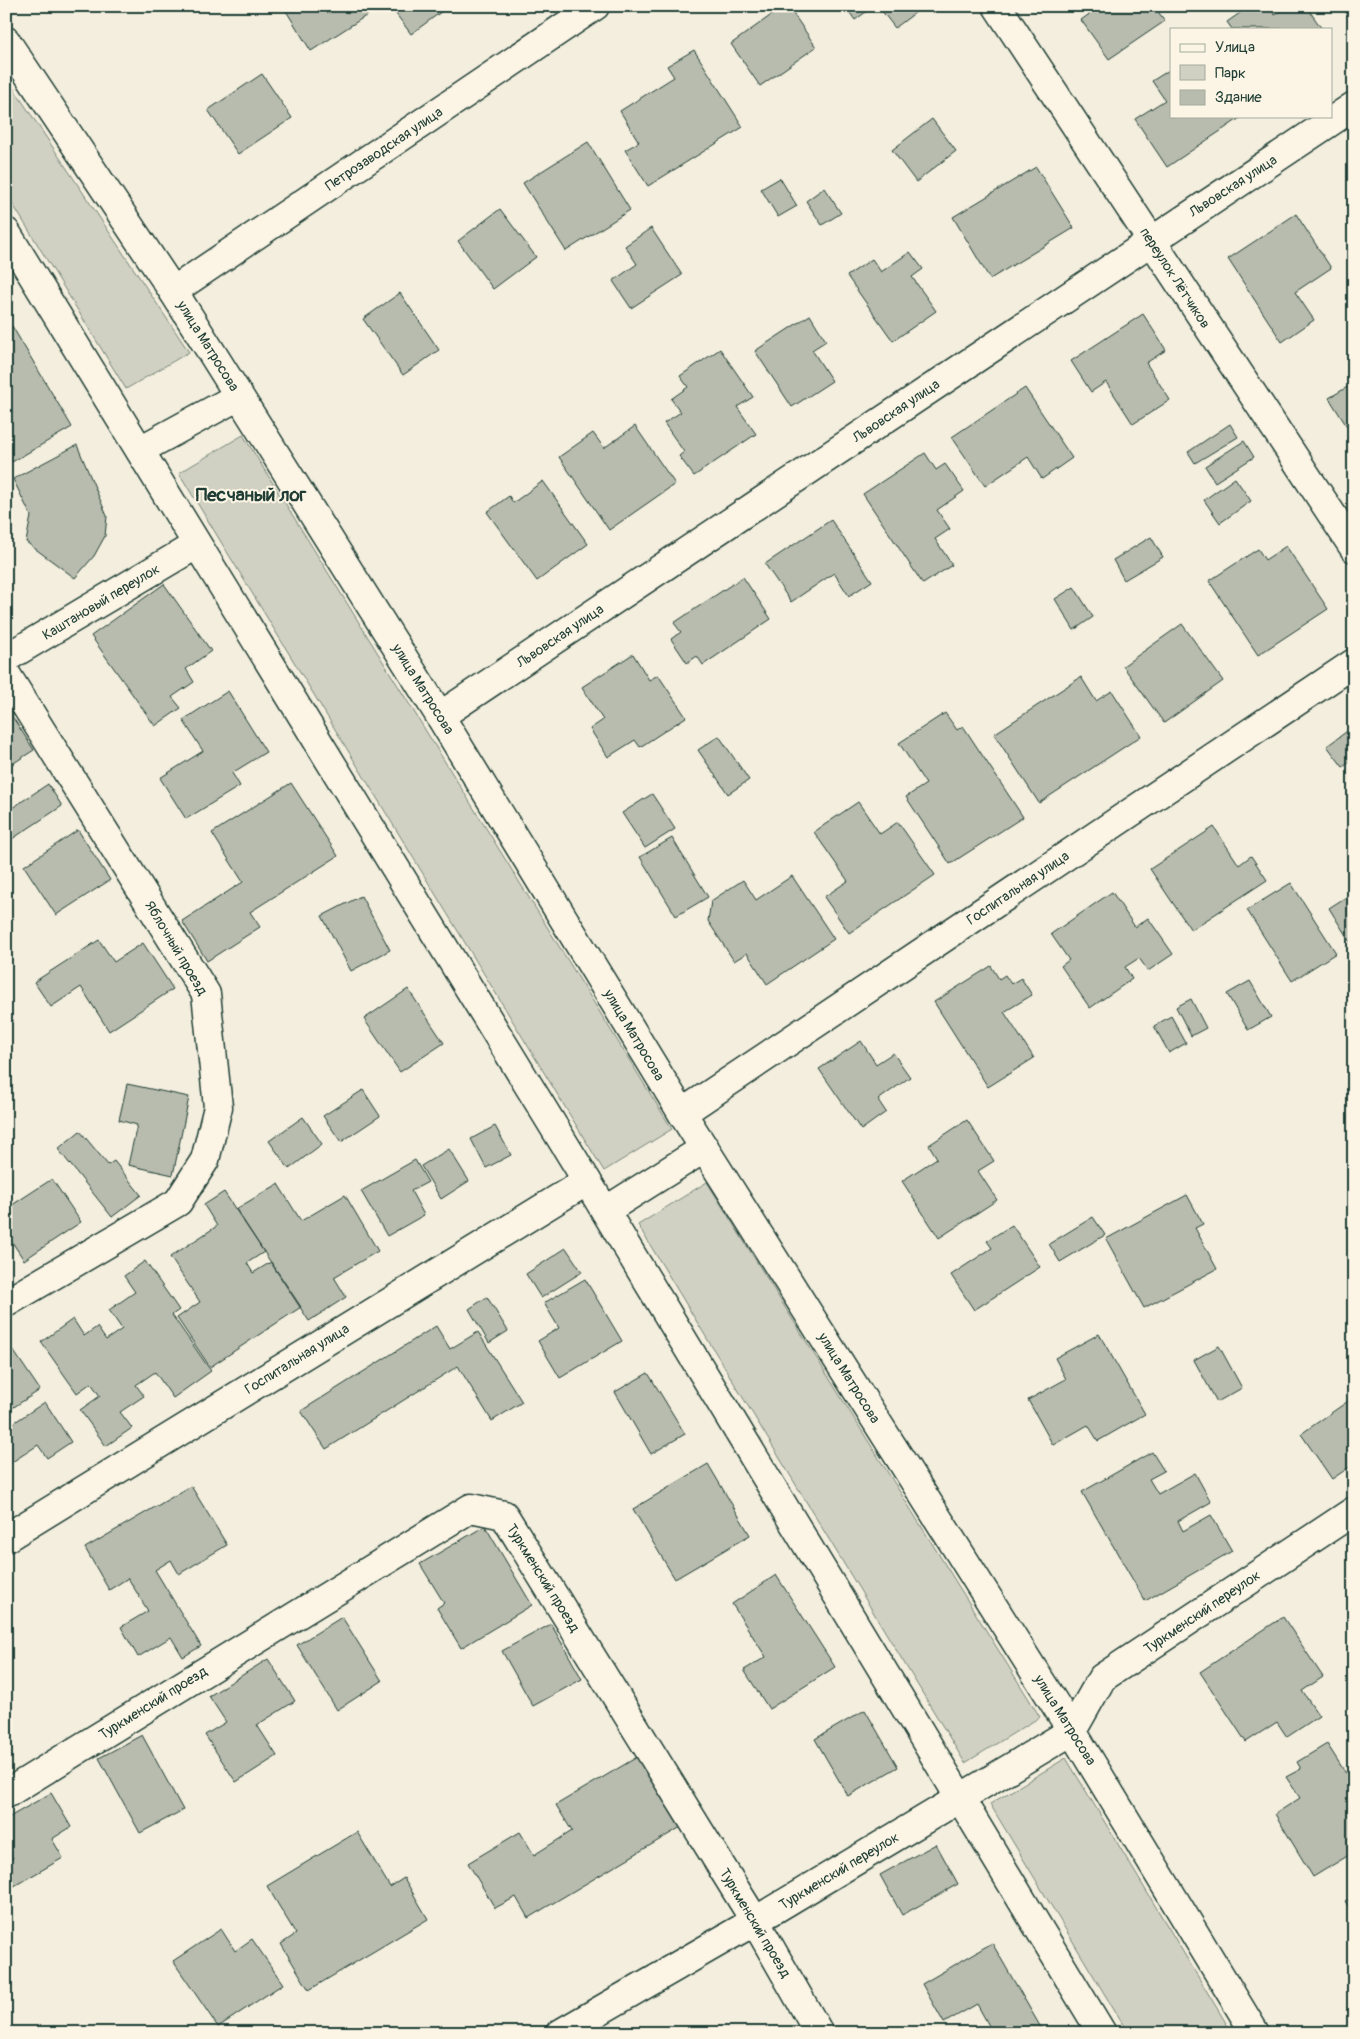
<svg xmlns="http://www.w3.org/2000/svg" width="1360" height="2039" font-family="Pangolin,sans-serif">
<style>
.green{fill:#d0d1c2;stroke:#78877b}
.building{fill:#b8bcae;stroke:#1f3d34}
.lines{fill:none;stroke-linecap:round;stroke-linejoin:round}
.minor-casing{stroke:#1f3d34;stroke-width:31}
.trunk-casing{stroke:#1f3d34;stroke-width:31}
.minor{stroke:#fcf5e5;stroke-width:28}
.trunk{stroke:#fcf5e5;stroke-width:28}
.labels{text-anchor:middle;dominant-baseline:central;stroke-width:4;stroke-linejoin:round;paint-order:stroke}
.street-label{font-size:14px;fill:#1f3d34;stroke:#fcf5e5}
.district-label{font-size:19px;font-weight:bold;fill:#1f3d34;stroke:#fcf5e5}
</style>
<rect width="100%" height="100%" fill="#f3eede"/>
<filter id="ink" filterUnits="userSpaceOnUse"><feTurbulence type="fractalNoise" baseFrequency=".02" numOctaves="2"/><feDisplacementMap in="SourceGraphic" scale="10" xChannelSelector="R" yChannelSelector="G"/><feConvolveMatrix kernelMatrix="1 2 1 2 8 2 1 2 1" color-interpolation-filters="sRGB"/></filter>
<g filter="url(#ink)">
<path class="green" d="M6 77 189 352 126 389 6 193Z
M243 435 672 1129 604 1171 179 473Z
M707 1182 1040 1717 965 1763 638 1225Z
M1066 1758 1232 2033H1128L990 1804Z"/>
<path class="building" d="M283 6H368L372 12 311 51Z
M390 6H449L411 34Z
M784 6H788L816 47 760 86 731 44Z
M845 6H874L855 20Z
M878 6H924L895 28Z
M1101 6H1154L1165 21 1109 59 1081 20Z
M1250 6H1269L1275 15 1287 6H1306L1322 29H1232L1227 22Z
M694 50 743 127 648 186 625 150 639 142 620 111 674 77 667 66Z
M1171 69V116H1243L1167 167 1135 119 1165 100 1152 81Z
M262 74 292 118 238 154 208 110Z
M932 119 956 151 916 182 892 150Z
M588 142 630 210 566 251 523 183Z
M1036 167 1074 228 990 279 953 217Z
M780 178 797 206 778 217 761 189Z
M824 188 841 213 822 225 806 201Z
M500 209 536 257 493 289 458 241Z
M1296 214 1331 268 1295 292 1314 320 1282 342 1228 259Z
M651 228 682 275 631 308 613 281 637 264 625 246Z
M910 252 923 269 912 277 936 311 893 341 847 276 872 259 881 272Z
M400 293 439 350 403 375 363 319Z
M1143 314 1166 350 1146 363 1170 400 1133 424 1106 382 1091 392 1071 361Z
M810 315 826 341 812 350 832 381 792 407 755 351Z
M12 326 72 427 12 462 6 452V330Z
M720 349 753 397 737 407 756 434 694 476 679 456 684 452 664 423 681 412 671 399 688 387 680 376Z
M1354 383V424L1348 428 1329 398Z
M1025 388 1072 458 1042 479 1028 457 985 486 952 437Z
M1230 424 1238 437 1195 463 1188 452Z
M635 426 675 484 609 530 559 457 593 433 604 448Z
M1244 441 1254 457 1215 482 1205 466Z
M77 445 107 516 105 536 94 556 75 578 26 542 31 516 13 479Z
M925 453 936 470 945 464 964 491 937 510 950 529 935 539 952 565 923 584 863 494Z
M1235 478 1251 501 1220 523 1204 500Z
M543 481 588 544 537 581 487 512 509 496 513 503Z
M831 520 872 581 849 596 834 573 791 602 765 564Z
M1151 537 1163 557 1124 580 1113 560Z
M1286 546 1328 609 1258 655 1209 581 1258 549 1265 560Z
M743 577 771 619 703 665 697 656 687 663 671 639 681 632 674 623Z
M164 584 211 651 186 669 194 682 172 697 181 708 155 726 91 636Z
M1074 587 1093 617 1074 630 1055 599Z
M1182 624 1223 681 1164 723 1123 666Z
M633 654 649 680 658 675 686 717 640 747 635 740 608 757 590 729 603 720 582 687Z
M1081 677 1096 701 1112 691 1141 736 1039 803 994 734Z
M228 691 266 752 232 773 240 786 186 819 160 778 203 751 183 720Z
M6 707 34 750 6 768Z
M945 713 957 730 963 726 1023 817 950 864 906 797 926 784 899 743Z
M1354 726V759L1343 767 1327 746Z
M719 736 749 780 728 794 698 750Z
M291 783 338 856 250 912 260 927 207 961 182 921 243 882 212 833Z
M48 784 62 806 6 843V812Z
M652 794 675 829 645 848 622 813Z
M858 802 880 834 898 822 935 875 849 933 824 897 848 881 814 832Z
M1214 827 1239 865 1251 856 1267 880 1191 930 1150 869Z
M78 830 110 880 56 915 24 866Z
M672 838 708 897 676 916 640 857Z
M792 876 834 939 767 984 747 953 734 961 708 921 711 901 743 880 756 900Z
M1291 883 1336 953 1292 981 1247 910Z
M1112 892 1135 927 1148 918 1173 954 1148 971 1139 958 1125 967 1132 979 1090 1008 1061 966 1069 960 1051 934Z
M1354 892V939L1350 942 1329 908Z
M361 896 390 950 351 971 322 916Z
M99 940 114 962 143 943 173 989 109 1031 81 987 51 1007 34 982Z
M991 966 999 979 1005 975 1011 984 1021 978 1032 995 1004 1012 1034 1058 988 1087 934 1002Z
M1250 981 1271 1017 1248 1030 1227 994Z
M408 989 444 1043 400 1072 364 1019Z
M1191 999 1206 1028 1191 1036 1176 1007Z
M1171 1016 1186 1043 1169 1053 1154 1026Z
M861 1041 876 1064 893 1053 910 1077 878 1100 886 1112 861 1130 819 1069Z
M127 1084 189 1097 173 1175 128 1165 137 1125 119 1120Z
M363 1090 380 1116 341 1142 323 1116Z
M303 1117 322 1144 289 1169 269 1141Z
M967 1120 994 1161 978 1171 997 1200 939 1238 902 1181 937 1158 929 1145Z
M495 1126 511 1155 486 1168 471 1139Z
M80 1131 108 1165 114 1161 141 1195 112 1217 58 1149Z
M449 1149 469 1181 441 1199 421 1166Z
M415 1160 428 1182 411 1191 424 1215 387 1236 361 1191Z
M52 1179 81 1222 24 1260 6 1233V1209Z
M278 1184 301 1221 345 1195 378 1251 334 1277 346 1297 309 1321 236 1209Z
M224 1192 264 1252 247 1263 253 1273 271 1262 301 1307 210 1367 177 1318 200 1302 170 1257 217 1226 204 1205Z
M1187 1195 1203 1224 1195 1228 1217 1269 1144 1308 1106 1239Z
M1093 1217 1105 1235 1060 1262 1049 1244Z
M1012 1225 1040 1267 974 1310 951 1275 992 1248 987 1241Z
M566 1248 582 1272 541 1298 526 1274Z
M145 1261 179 1310 172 1315 211 1371 173 1398 155 1372 136 1385 144 1396 120 1412 132 1428 106 1446 80 1410 100 1396 91 1383 77 1393 41 1342 73 1319 84 1336 97 1327 106 1340 122 1329 109 1310 135 1292 124 1276Z
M585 1279 622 1341 560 1378 538 1341 559 1328 544 1303Z
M487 1297 508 1331 489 1343 469 1309Z
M436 1326 450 1349 478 1332 522 1402 492 1421 458 1366 326 1449 301 1411Z
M1099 1334 1145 1414 1098 1441 1088 1425 1053 1445 1028 1400 1066 1379 1055 1358Z
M1219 1346 1242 1388 1217 1402 1194 1360Z
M13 1350 40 1390 6 1412V1354Z
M648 1373 685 1434 651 1454 615 1392Z
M1354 1397V1464L1332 1479 1301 1434Z
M45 1402 71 1442 47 1458 38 1445 6 1466V1428Z
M1152 1452 1164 1471 1149 1479 1158 1494 1195 1473 1211 1502 1178 1521 1183 1531 1211 1515 1232 1551 1145 1601 1082 1492Z
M708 1464 750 1535 675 1579 633 1509Z
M191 1486 227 1545 179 1574 171 1560 155 1570 201 1646 183 1657 171 1637 138 1657 121 1627 148 1611 128 1578 109 1590 85 1548Z
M485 1526 532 1605 461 1648 437 1608 444 1603 420 1564Z
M776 1575 835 1667 769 1709 744 1670 766 1657 732 1604Z
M342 1617 382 1681 337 1710 297 1645Z
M1283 1617 1323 1677 1302 1691 1319 1716 1287 1737 1277 1722 1246 1742 1200 1672Z
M551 1624 582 1679 533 1706 502 1651Z
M268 1659 295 1701 257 1725 277 1756 236 1782 205 1735 226 1722 209 1696Z
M865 1710 898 1767 848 1796 815 1739Z
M142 1735 183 1810 140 1833 99 1758Z
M1327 1744 1354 1786V1852L1313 1877 1275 1814 1300 1798 1286 1777 1301 1769 1297 1762Z
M639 1756 681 1827 528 1918 516 1897 495 1908 468 1863 520 1832 534 1855 572 1831 556 1805Z
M51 1793 71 1827 52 1839 63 1858 7 1890 6 1862 13 1858 6 1846V1819Z
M357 1832 390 1887 404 1878 428 1919 309 1990 281 1944 296 1934 267 1886Z
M936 1844 958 1884 902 1915 880 1875Z
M1354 1896V1916L1345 1901Z
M221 1929 235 1951 252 1939 283 1984 218 2027 173 1961Z
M992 1943 1044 2033H993L977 2004 944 2023 922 1984Z"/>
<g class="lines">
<defs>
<path id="minor" d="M997 6 1354 548
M173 291 595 6
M6 658 196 545
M6 674 206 994 218 1107 205 1160 178 1202 6 1303
M440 716 1354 106
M682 1113 1354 663
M6 1538 587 1181
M6 1794 471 1508 504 1515 755 1921 819 2033
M561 2033 755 1921 1072 1731 1102 1678 1354 1511"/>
<path id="trunk" d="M6 41 173 291 440 716 682 1113 1072 1731 1255 2033
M6 232 587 1181 1102 2033
M140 450 239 396
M605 1211 705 1148"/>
</defs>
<use href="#minor" class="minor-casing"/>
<use href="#trunk" class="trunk-casing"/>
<use href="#minor" class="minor"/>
<use href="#trunk" class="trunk"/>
</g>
</g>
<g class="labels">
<g class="street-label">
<text transform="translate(384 149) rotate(-34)">Петрозаводская улица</text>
<text transform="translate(1233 186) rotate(-33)">Львовская улица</text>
<text transform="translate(1175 278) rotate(57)">переулок Лётчиков</text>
<text transform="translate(208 346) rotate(58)">улица Матросова</text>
<text transform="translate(896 411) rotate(-34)">Львовская улица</text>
<text transform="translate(101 602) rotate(-31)">Каштановый переулок</text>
<text transform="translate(560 636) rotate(-34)">Львовская улица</text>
<text transform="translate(423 689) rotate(58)">улица Матросова</text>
<text transform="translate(1018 888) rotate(-34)">Госпитальная улица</text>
<text transform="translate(176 948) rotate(59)">Яблочный проезд</text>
<text transform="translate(634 1035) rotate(59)">улица Матросова</text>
<text transform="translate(297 1359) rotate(-32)">Госпитальная улица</text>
<text transform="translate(849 1378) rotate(58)">улица Матросова</text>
<text transform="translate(543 1578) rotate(58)">Туркменский проезд</text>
<text transform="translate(1202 1612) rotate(-34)">Туркменский переулок</text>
<text transform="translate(153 1703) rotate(-32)">Туркменский проезд</text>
<text transform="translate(1065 1720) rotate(58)">улица Матросова</text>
<text transform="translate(839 1871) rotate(-31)">Туркменский переулок</text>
<text transform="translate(755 1923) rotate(59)">Туркменский проезд</text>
</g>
<g class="district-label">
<text x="251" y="495">Песчаный лог</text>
</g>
</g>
<rect width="1360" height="2039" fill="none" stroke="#fcf5e5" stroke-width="25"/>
<rect x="12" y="12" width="1335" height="2014" fill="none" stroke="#1f3d34" stroke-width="2" filter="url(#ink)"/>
<rect x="1170" y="28" width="162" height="90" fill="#fcf5e5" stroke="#a4ab9e"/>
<rect x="1180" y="44" width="25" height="8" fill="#fcf5e5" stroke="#a4ab9e"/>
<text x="1215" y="52" font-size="15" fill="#1f3d34">Улица</text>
<rect x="1180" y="65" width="25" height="15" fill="#d0d1c2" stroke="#a4ab9e"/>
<text x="1215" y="78" font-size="15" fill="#1f3d34">Парк</text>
<rect x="1180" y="90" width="25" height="15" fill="#b8bcae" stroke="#a4ab9e"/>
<text x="1215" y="102" font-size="15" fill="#1f3d34">Здание</text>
</svg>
